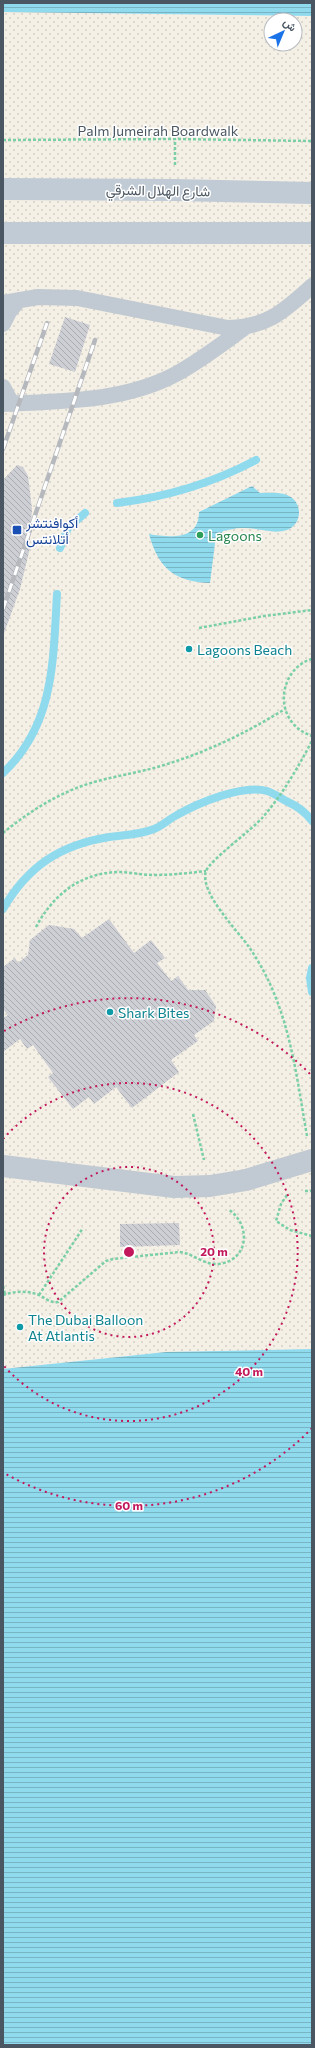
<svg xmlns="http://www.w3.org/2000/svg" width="315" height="2048" font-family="Commissioner,Vazirmatn,sans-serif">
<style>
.sand{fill:url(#sand-dots);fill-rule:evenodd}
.water{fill:url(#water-rules)}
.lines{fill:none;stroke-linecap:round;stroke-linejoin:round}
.stream{stroke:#90daee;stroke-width:8}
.building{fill:url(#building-back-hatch)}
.path{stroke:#7ad0a6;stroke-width:2.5;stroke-dasharray:3 2;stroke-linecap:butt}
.service{stroke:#c1cad2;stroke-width:16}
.pedestrian{stroke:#c1cad2;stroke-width:22}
.secondary{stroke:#c1cbd6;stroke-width:22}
.rail-casing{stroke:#b5b8bd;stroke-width:4.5}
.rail{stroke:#fff;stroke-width:3;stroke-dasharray:9;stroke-linecap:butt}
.ring{fill:none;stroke:#c2185b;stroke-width:2;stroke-dasharray:2 4}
.transit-dot{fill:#1a4fb4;stroke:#fff;stroke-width:1.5}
.leisure-dot{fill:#2e9e5b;stroke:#fff;stroke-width:1.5}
.culture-dot{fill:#0f9aa8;stroke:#fff;stroke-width:1.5}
.labels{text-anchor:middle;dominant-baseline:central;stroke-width:3;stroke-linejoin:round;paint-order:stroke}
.street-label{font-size:14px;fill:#4a5661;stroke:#fff}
.transit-label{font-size:14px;fill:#164399;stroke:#fff;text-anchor:start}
.leisure-label{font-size:14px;fill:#27864d;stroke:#fff;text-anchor:start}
.culture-label{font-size:14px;fill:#0d838f;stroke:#fff;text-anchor:start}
.centre{fill:#c2185b;stroke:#fff;stroke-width:2}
.ring-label{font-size:12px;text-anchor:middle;font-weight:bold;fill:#c2185b;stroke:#fff;stroke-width:3;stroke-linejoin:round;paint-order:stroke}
</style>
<defs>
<pattern id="sand-dots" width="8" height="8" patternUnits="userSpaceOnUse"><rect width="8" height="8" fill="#f5f0e5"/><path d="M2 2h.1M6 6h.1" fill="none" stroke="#d4d0c7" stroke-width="1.8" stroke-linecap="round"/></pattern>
<pattern id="water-rules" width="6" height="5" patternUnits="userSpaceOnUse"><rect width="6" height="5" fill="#90daee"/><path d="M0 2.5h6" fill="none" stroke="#78b4c4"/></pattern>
<pattern id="building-back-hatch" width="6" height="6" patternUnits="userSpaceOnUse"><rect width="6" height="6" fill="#cdcfd5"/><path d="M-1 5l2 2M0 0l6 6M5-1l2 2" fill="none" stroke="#a8abb0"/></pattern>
</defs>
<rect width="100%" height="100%" fill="#f5f3f3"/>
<path class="sand" d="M3 12 312 16V1349L166 1352 3 1369ZM271 20H295V44H271Z"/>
<path class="water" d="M3 3H312V16L3 12Z
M252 486 260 493C268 493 279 492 287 495 303 501 303 524 287 530 273 535 256 527 241 528 236 528 229 530 223 531L215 543 210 583C175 582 158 568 149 534 171 538 199 540 199 512Z
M312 1349V2045H3V1369L166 1352Z"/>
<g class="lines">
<path class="stream" d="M117 503C167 497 211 484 256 460
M60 548 68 528 85 513
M3 773C55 724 53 660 57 594
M3 909C28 866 60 845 109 837 125 835 139 835 154 829 162 826 169 819 177 815 198 803 243 784 267 791 274 793 280 798 286 801 297 806 305 811 312 821
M312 968 310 978 312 992"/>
</g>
<path class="building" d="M65 317 90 325 75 372 49 364Z
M17 465 23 467 28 476 32 509 29 552 20 589 3 636V480Z
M109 919 134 953 151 940 165 958 157 963 171 981 178 976 188 990H205L216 1006 214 1021 194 1035 198 1041 171 1060 179 1072 132 1108 116 1087 94 1104 89 1097 73 1109 48 1077 53 1073 33 1045 27 1049 20 1039 3 1052V1018L8 1015 3 1009V967L15 958 18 963 28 955 30 940 49 925 74 929 82 938Z
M179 1223 180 1245 120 1247V1224Z"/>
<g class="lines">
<path class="path" d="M3 140 175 139 312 141
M175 165V139
M199 628 264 616 312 610
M312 659C286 666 275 701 292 722 297 729 304 733 312 736
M3 833C31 810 63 790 98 781 120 775 142 772 164 765 207 752 246 733 285 709
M36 927C53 895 80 873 118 872 130 872 142 875 154 875 172 875 189 873 206 871
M193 1114 204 1160
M307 1136C295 1068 289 1005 249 947 237 930 199 892 206 871 211 859 252 830 263 817 283 794 298 767 312 741
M305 1191H312
M287 1195 281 1204 276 1221 290 1230 312 1236
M3 1286 5 1294
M3 1295C15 1291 29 1290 41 1296 46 1299 51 1303 58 1302L106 1261 113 1259 179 1252C193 1253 203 1265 218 1264 249 1261 252 1225 228 1209
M39 1295 83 1228"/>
<path class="service" d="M3 303 38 297 77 298 228 328C268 327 284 311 312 286
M3 324 9 312 19 300
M3 387 12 404
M3 404C61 401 124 402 176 374 200 361 222 344 244 328"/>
<path class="pedestrian" d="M3 1166 174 1187 210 1186 246 1180 312 1160"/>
<path class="secondary" d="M3 189 174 190 312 193
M3 233H312"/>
<defs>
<path id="rail" d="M3 449 47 323
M3 609 95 340"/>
</defs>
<use href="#rail" class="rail-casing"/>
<use href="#rail" class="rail"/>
</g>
<g class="ring">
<circle cx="129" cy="1252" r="85"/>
<path d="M3 1139A169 169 0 1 1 3 1365"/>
<path d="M312 1428A254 254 0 0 1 4 1473M4 1031A254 254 0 0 1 312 1076"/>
</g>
<rect class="transit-dot" x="12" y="525" width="10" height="10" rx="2"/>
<circle class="leisure-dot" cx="200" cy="535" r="4"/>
<g class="culture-dot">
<circle cx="189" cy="649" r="4"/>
<circle cx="110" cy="1012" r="4"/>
<circle cx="20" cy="1327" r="4"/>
</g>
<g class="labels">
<g class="street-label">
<text x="158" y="130">Palm Jumeirah Boardwalk</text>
<text transform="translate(158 190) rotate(1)">شارع الهلال الشرقي</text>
</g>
<g class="transit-label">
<text x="26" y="522">أكوافنتشر<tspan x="26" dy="16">أتلانتس</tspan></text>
</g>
<g class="leisure-label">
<text x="208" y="535">Lagoons</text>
</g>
<g class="culture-label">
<text x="197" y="649">Lagoons Beach</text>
<text x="118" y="1012">Shark Bites</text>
<text x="28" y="1319">The Dubai Balloon<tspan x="28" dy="16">At Atlantis</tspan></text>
</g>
</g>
<circle cx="129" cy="1252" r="6" class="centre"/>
<g class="ring-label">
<text x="214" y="1256">20 m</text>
<text x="249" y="1376">40 m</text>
<text x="129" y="1510">60 m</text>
</g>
<rect width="315" height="2048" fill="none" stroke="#4a5661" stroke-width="8"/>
<g transform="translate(283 32) rotate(44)"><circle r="19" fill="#ffffff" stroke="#b7bbc0"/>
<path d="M0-3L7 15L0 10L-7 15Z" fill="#1a73e8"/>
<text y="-6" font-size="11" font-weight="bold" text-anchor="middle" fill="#4a5661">ش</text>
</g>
</svg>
